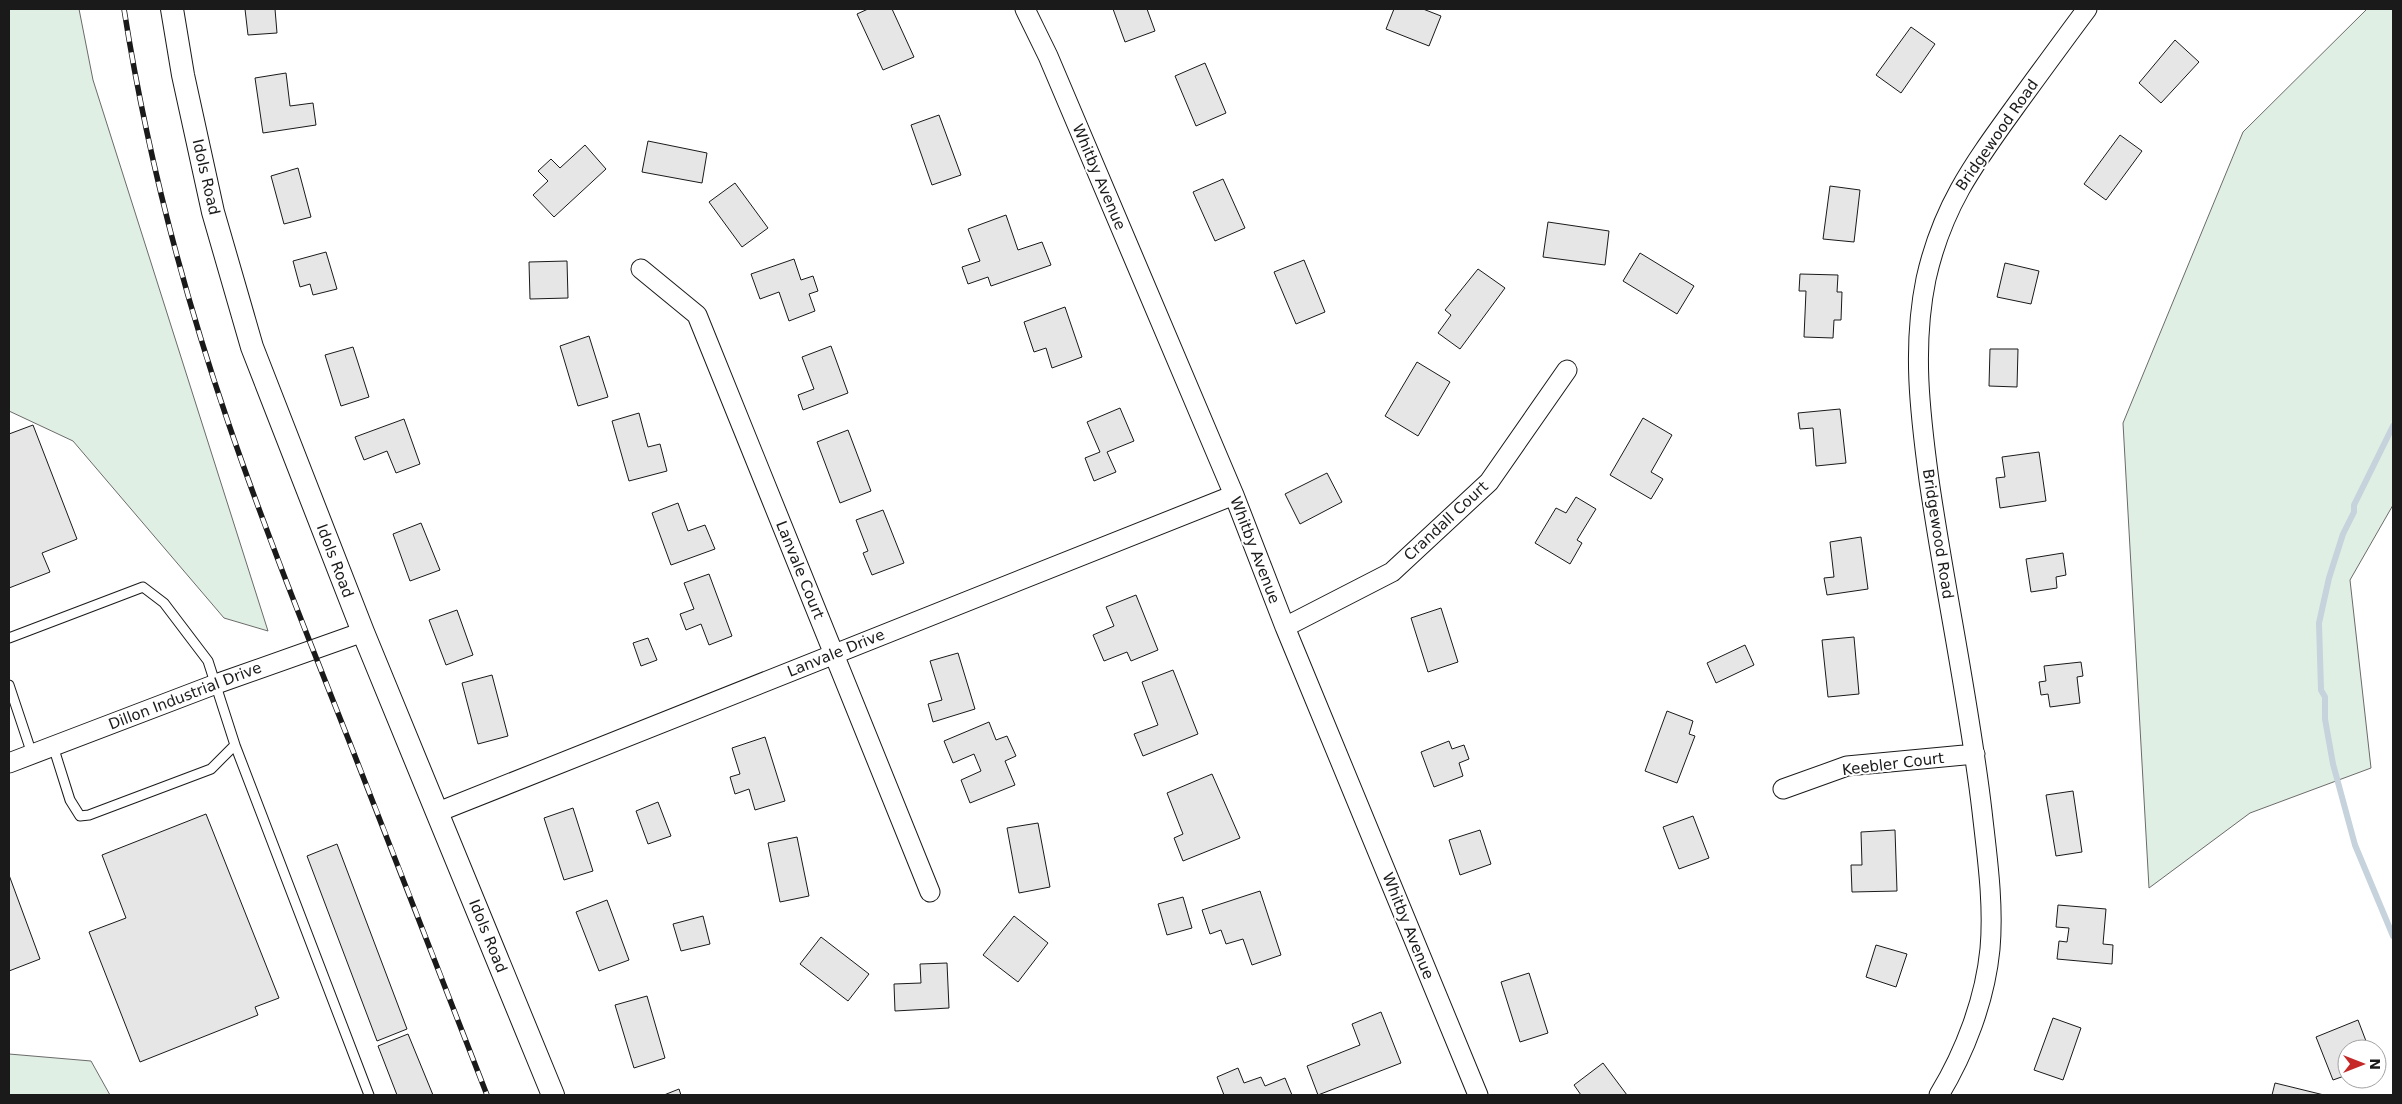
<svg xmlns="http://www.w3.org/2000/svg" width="2402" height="1104" font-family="'DejaVu Sans',sans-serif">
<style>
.green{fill:#e0efe3;stroke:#6a6a6a}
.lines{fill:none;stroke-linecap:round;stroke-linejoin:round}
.stream{stroke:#c6d2dc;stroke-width:6}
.building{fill:#e6e6e6;stroke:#1a1a1a}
.service-casing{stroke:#1a1a1a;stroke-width:11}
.minor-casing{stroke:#1a1a1a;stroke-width:21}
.tertiary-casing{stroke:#1a1a1a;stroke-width:24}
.service{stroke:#fff;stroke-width:9}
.minor{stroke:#fff;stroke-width:19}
.tertiary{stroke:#fff;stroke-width:22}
.rail-casing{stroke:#1a1a1a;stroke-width:5.5}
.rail{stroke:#fff;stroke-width:4;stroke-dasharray:11;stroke-linecap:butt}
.labels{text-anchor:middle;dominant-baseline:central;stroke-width:4;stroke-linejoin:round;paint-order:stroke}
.street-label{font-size:15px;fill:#1a1a1a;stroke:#fff}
</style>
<rect width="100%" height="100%" fill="#fff"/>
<path class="green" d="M9 9H79L93 80 268 631 224 618 73 441 9 411Z
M2367 9H2393V505L2350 580 2371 768 2250 813 2149 888 2123 423 2243 132Z
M9 1054 91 1061 110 1095H9Z"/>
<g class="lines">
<path class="stream" d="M2393 426 2354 505V512L2343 534 2329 578 2319 623 2321 690 2325 697V719L2333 764 2355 845 2393 936"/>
</g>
<path class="building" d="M245 9H275L277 33 248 35Z
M868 9H892L914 57 883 70 857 14Z
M1113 9H1147L1155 31 1125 42Z
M1394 9H1423L1441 16 1429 46 1386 29Z
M1911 27 1935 44 1901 93 1876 75Z
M2175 40 2199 62 2161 103 2139 83Z
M1205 63 1226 113 1196 126 1175 76Z
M286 73 290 106 313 103 316 125 263 133 255 78Z
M939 115 961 175 932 185 911 125Z
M2120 135 2142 151 2106 200 2084 184Z
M648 141 707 153 702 183 642 172Z
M585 145 606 169 554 217 533 195 548 181 538 171 551 159 560 168Z
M298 168 311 217 284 224 271 176Z
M1223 179 1245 228 1215 241 1193 192Z
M735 183 768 228 742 247 709 202Z
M1830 186 1860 190 1854 242 1823 239Z
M1006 215 1018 250 1042 242 1051 265 991 286 988 277 968 284 962 267 980 261 968 229Z
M1548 222 1609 231 1605 265 1543 257Z
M326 252 337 289 313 295 310 284 300 287 293 261Z
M1640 253 1694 286 1677 314 1623 281Z
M794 259 801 280 813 276 818 291 809 294 815 311 789 321 779 292 760 299 751 274Z
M1304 260 1325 312 1296 324 1274 272Z
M567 261 568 298 530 299 529 262Z
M2005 263 2039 271 2031 304 1997 297Z
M1478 269 1505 288 1460 349 1438 333 1451 315 1445 310Z
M1800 274 1838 275 1837 292H1842L1841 320H1834L1833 338 1804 337 1806 291H1799Z
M1065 307 1082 357 1052 368 1046 348 1034 352 1024 322Z
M589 336 608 397 578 406 560 346Z
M831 346 848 393 803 410 798 395 814 389 802 357Z
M353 347 369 397 341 406 325 355Z
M1990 349H2018L2017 387 1989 386Z
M1417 362 1450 382 1418 436 1385 416Z
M1120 408 1134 441 1107 452 1116 472 1094 481 1085 458 1100 452 1087 422Z
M1840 409 1846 463 1816 466 1813 428 1800 429 1798 413Z
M639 413 648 447 660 444 667 471 629 481 612 421Z
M1643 418 1672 435 1651 472 1663 479 1651 499 1610 475Z
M404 419 420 464 396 473 387 451 364 460 355 437Z
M33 425 77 539 42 553 50 572 9 588V434Z
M848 430 871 491 840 503 817 442Z
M2039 452 2046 501 2000 508 1996 478 2005 477 2002 457Z
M1327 473 1342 502 1300 524 1285 494Z
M1576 497 1596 509 1577 540 1582 543 1570 564 1535 543 1556 508 1566 513Z
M678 503 688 531 705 525 715 549 671 565 652 513Z
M883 510 904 563 872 575 863 553 868 551 856 520Z
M421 523 440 570 410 581 393 534Z
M1861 537 1868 589 1827 595 1824 578 1834 577 1830 542Z
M2063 553 2066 575 2056 577 2057 588 2031 592 2026 559Z
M709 574 732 636 709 645 701 624 686 630 680 614 694 609 684 583Z
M1136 595 1158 650 1131 661 1127 652 1104 661 1093 635 1114 626 1106 607Z
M1441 608 1458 662 1428 672 1411 618Z
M457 610 473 655 446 665 429 620Z
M1854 637 1859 694 1828 697 1822 640Z
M648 638 657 660 641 666 633 643Z
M1745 645 1754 665 1716 683 1707 663Z
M958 653 975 709 933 722 928 704 942 700 930 661Z
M2081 662 2083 676 2077 677 2080 703 2050 707 2048 694 2041 695 2039 682 2046 681 2044 666Z
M1173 670 1198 734 1143 756 1134 734 1158 725 1142 682Z
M492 675 508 736 478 744 462 683Z
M1667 711 1693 721 1689 734 1695 736 1677 783 1645 771Z
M989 722 996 740 1007 736 1016 756 1005 761 1015 785 970 803 961 780 981 771 974 754 953 763 944 741Z
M765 737 785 801 755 810 749 789 735 794 730 777 740 774 732 748Z
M1449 741 1452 749 1464 745 1469 759 1459 763 1463 776 1434 787 1421 752Z
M1212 774 1240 838 1183 861 1174 838 1183 834 1167 793Z
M2073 791 2082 852 2056 856 2046 795Z
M658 802 671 836 648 844 636 811Z
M573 808 593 871 564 880 544 818Z
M206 814 279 998 255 1007 258 1015 140 1062 89 932 126 918 102 855Z
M1693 816 1709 858 1679 869 1663 827Z
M1038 823 1050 887 1019 893 1007 828Z
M1480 830 1491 864 1460 875 1449 840Z
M1895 830 1897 891 1852 892 1851 865H1862L1861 832Z
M797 837 809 896 780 902 768 843Z
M337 844 407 1029 377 1041 307 856Z
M9 875 40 959 9 971Z
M1260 891 1281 955 1252 965 1243 939 1226 944 1221 930 1210 934 1202 910Z
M1183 897 1192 928 1167 935 1158 904Z
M607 900 629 960 599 971 576 912Z
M2058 905 2106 909 2103 944 2113 945 2112 964 2057 959 2059 941 2067 942 2069 928 2056 927Z
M703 916 710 944 681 951 673 924Z
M1014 916 1048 943 1018 982 983 955Z
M821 937 869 974 848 1001 800 964Z
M1876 945 1907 954 1896 987 1866 977Z
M947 963 949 1008 895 1011 894 984 921 983 920 964Z
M1529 973 1548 1033 1520 1042 1501 982Z
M647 996 665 1058 634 1068 615 1005Z
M1381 1012 1401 1063 1318 1095 1307 1066 1360 1045 1352 1024Z
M2053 1018 2081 1028 2063 1080 2034 1070Z
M2358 1020 2369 1049H2347V1075L2333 1080 2316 1037Z
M408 1034 433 1095H397L378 1046Z
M1603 1063 1627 1095H1581L1574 1085Z
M1238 1068 1244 1083 1261 1077 1265 1086 1285 1078 1292 1095H1224L1217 1077Z
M2275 1083 2324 1095H2272Z
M679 1089 681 1095H664Z"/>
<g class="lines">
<defs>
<path id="service" d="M9 638 143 587 164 603 208 661 235 745 211 769 89 815 80 816 70 800 53 746
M9 685 32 754
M235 745 369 1095"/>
<path id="minor" d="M1025 9 1048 56 1234 495 1285 627 1478 1095
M641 269 697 315 930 892
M1285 627 1392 572 1489 482 1567 370
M9 763 216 684 363 632
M1783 789 1847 766 1975 754
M438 812 1234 495
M1939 1095C1965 1052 1985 1000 1990 949 1994 903 1987 856 1982 811 1969 700 1945 591 1929 480 1920 413 1912 347 1926 279 1942 207 1973 165 2015 107 2039 74 2063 41 2087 9"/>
<path id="tertiary" d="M172 9 183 75 213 212 252 347 363 632 553 1095"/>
</defs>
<use href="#service" class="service-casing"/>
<use href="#minor" class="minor-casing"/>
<use href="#tertiary" class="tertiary-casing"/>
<use href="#service" class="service"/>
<use href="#minor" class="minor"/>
<use href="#tertiary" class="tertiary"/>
<defs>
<path id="rail" d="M124 9C146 149 182 288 228 422 266 533 310 642 353 751 398 865 442 980 487 1095"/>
</defs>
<use href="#rail" class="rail-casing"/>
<use href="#rail" class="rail"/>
</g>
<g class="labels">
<g class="street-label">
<text transform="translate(1997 135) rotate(-55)">Bridgewood Road</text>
<text transform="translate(206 177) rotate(77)">Idols Road</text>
<text transform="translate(1099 177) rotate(67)">Whitby Avenue</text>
<text transform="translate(1446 521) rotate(-43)">Crandall Court</text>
<text transform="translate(1938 534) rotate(81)">Bridgewood Road</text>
<text transform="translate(1255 550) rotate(69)">Whitby Avenue</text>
<text transform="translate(335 561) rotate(69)">Idols Road</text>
<text transform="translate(800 570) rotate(68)">Lanvale Court</text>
<text transform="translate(836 653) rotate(-22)">Lanvale Drive</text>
<text transform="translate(185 696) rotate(-21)">Dillon Industrial Drive</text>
<text transform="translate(1893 764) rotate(-7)">Keebler Court</text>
<text transform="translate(1408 926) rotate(68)">Whitby Avenue</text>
<text transform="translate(488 936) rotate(68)">Idols Road</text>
</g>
</g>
<rect width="2402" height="1104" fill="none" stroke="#1a1a1a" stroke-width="20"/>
<g transform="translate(2362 1064) rotate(90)"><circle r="24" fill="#ffffff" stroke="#a3a3a3"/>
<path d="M0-4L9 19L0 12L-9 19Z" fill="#c62828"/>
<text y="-8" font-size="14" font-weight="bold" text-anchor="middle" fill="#1a1a1a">N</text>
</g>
</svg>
